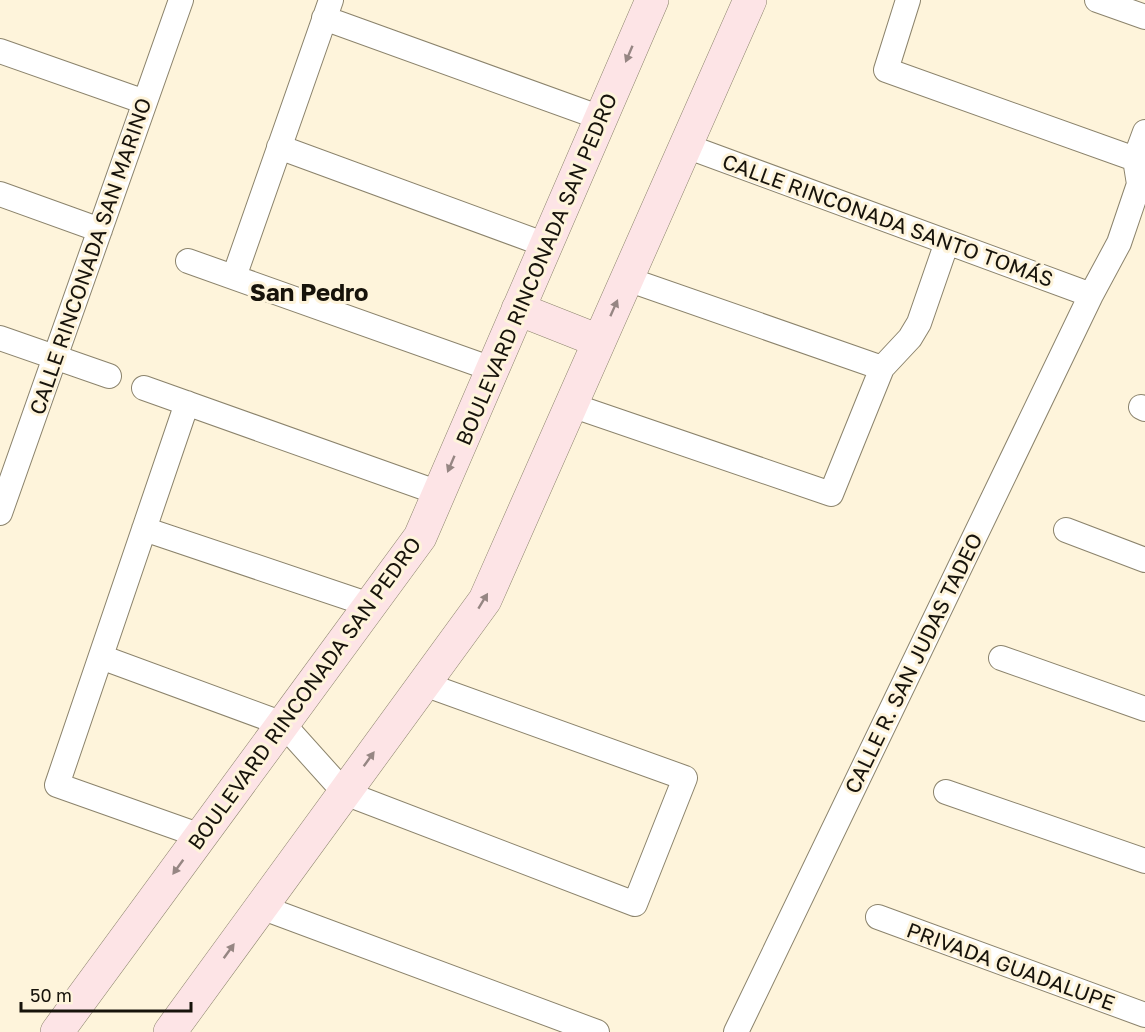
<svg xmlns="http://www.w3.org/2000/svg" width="1145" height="1032" font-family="'Golos Text',sans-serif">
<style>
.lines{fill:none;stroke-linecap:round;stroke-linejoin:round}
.street-casing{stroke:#8b836c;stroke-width:26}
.secondary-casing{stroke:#8b836c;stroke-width:34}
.street{stroke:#fff;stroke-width:24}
.secondary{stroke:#fde4e6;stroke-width:33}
.oneway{fill:#968683}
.labels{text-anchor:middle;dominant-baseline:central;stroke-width:6;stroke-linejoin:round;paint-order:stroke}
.street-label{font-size:21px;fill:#17130b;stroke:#fef4db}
.quarter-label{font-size:24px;font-weight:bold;fill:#17130b;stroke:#fef4db}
</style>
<rect width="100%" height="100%" fill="#fef4db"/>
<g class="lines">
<defs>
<path id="street" d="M908 0 886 70 1135 159
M1097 0 1145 17
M324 18 601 118
M0 51 145 102
M686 146 1091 295
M279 147 546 245
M0 194 100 230
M188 261 492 369
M234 277 331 0
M627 279 882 368
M0 338 109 376
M144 388 439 493
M187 403 57 785 201 836
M571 405 831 494 882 368 910 338 919 323 947 242
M1141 407 1145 409
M0 513 181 0
M144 529 370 605
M1066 530 1145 560
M101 657 283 724 345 793 635 904 685 778 424 684
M1001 658 1145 709
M946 792 1145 861
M261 907 597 1032
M878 917 1145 1015
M736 1032 1091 295 1119 243 1139 184 1135 159 1145 132"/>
<path id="secondary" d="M518 309 599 341
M57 1032 420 537 652 0
M170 1032 485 600 750 0"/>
</defs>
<use href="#street" class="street-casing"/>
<use href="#secondary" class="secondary-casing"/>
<use href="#street" class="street"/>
<use href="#secondary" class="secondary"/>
</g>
<defs><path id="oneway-solid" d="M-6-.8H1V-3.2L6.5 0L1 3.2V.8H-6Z" transform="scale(1.5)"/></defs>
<g class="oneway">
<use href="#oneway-solid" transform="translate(629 54) rotate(113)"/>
<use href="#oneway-solid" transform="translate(614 308) rotate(-66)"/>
<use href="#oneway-solid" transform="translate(451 464) rotate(113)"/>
<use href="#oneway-solid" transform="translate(483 601) rotate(-59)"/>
<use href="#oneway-solid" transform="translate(369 759) rotate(-54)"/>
<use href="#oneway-solid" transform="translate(178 867) rotate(126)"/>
<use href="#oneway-solid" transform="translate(229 951) rotate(-54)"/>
</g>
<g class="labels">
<g class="street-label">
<text transform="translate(888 220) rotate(20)">CALLE RINCONADA SANTO TOMÁS</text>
<text transform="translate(90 256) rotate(-71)">CALLE RINCONADA SAN MARINO</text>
<text transform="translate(536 269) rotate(-67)">BOULEVARD RINCONADA SAN PEDRO</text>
<text transform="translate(913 663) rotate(-64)">CALLE R. SAN JUDAS TADEO</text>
<text transform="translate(304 693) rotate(-54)">BOULEVARD RINCONADA SAN PEDRO</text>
<text transform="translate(1011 966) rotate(20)">PRIVADA GUADALUPE</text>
</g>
<g class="quarter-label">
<text x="309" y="291">San Pedro</text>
</g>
</g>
<path d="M21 1002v9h170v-9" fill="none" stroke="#17130b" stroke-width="3"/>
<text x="30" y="1002" font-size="18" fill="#17130b" stroke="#fef4db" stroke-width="4.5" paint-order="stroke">50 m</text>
</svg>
